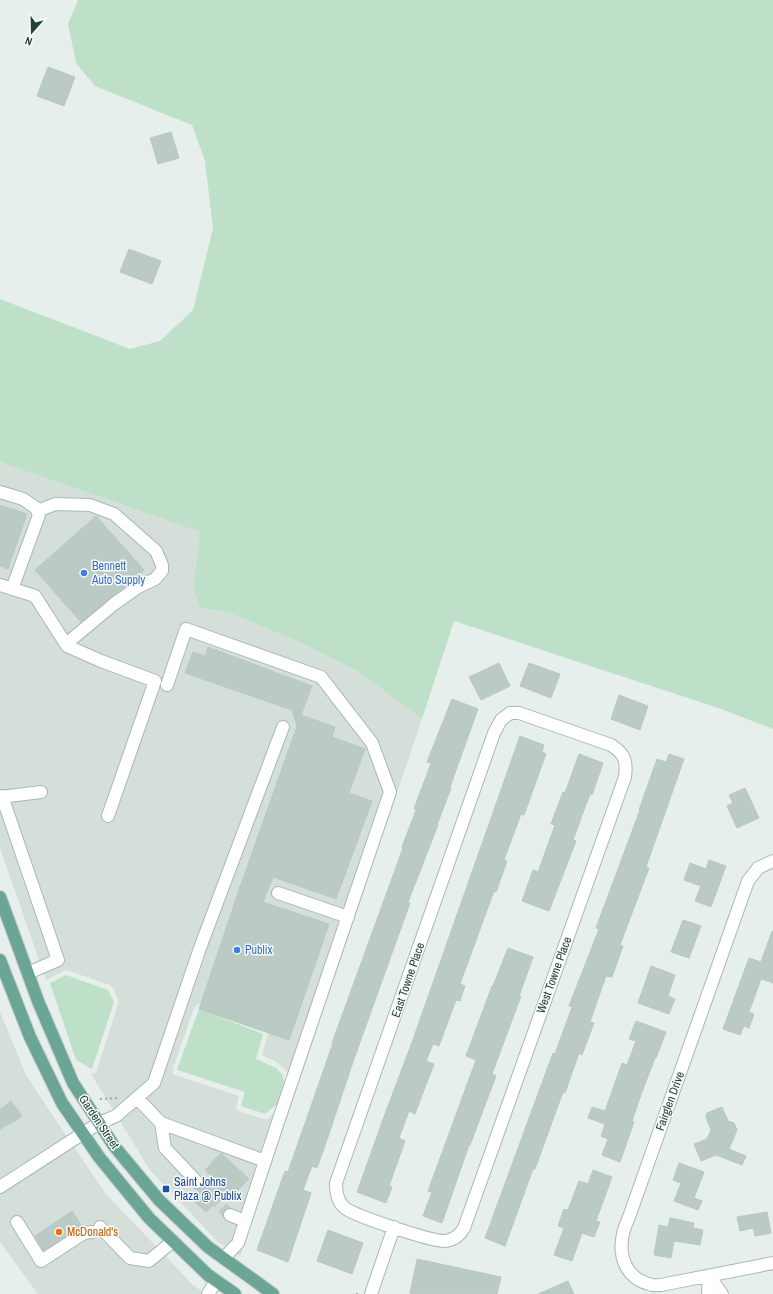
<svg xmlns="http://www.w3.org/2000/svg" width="773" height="1294" font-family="'Archivo Narrow',sans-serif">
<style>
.built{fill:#d4dfda;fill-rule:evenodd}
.green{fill:#bfe0c8}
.building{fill:#bbcac4;stroke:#b8c9c2}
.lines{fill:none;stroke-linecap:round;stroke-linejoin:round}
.minor-tunnel{stroke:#bfccc8;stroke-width:12;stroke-dasharray:12 6;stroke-linecap:butt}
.minor-casing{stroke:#a8b8b2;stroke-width:14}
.major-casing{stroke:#c2cac8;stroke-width:14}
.path{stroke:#86b3a5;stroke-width:2;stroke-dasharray:2 3;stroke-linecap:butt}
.minor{stroke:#fff;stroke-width:12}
.major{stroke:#6aa596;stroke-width:12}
.shop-dot{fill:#3f7fe0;stroke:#f7fbf9;stroke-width:1.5}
.transit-dot{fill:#1a4fb4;stroke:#f7fbf9;stroke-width:1.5}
.food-dot{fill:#e8710a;stroke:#f7fbf9;stroke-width:1.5}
.labels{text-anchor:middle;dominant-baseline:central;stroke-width:3;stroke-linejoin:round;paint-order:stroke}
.shop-label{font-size:12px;fill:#366cbe;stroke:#f7fbf9;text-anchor:start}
.street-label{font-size:12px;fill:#24423a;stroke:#f7fbf9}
.transit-label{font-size:12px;fill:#164399;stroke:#f7fbf9;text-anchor:start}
.food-label{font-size:12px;fill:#c56008;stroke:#f7fbf9;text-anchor:start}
</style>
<rect width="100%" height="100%" fill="#e6efeb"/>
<path class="built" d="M0 462 200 532 193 587 200 607 229 613 295 640 359 672 422 719 240 1256 218 1242 150 1170 91 1074 95 1073 97 1070 118 1004V1000L113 988 110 985 66 970 46 980 0 848ZM198 1004H201L268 1031V1034L262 1055 278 1063 287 1071 289 1075 282 1106 267 1119H264L238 1111 236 1107 239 1096 175 1075 173 1073V1068L194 1008Z
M0 1012 26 1075 67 1137 0 1179Z
M74 1147 105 1193 193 1285 206 1294H38L0 1242V1194Z"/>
<path class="green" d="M78 0H773V729L718 708 454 621 422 719 359 672 295 640 229 613 200 607 193 587 200 532 0 462V299L130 349 160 341 193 310 213 228 205 161 192 125 95 86 76 63 68 24Z
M66 975 108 990 114 1002 92 1069 76 1060 50 983Z
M199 1009 263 1034 256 1059 276 1068 283 1075 284 1088 278 1103 265 1114 241 1106 245 1092 177 1070Z"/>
<path class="building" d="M48 67 75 77 64 106 37 96Z
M171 132 179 158 158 164 150 138Z
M129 249 161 261 152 284 120 272Z
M0 505 27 514 8 569 0 566Z
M96 516 144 570 124 588 109 598 81 622 35 570Z
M208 647 312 686 301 715 335 727 332 737 365 749 349 793 372 801 336 899 273 877 263 902 329 924 289 1040 199 1009 239 890 297 726 292 710 185 673 193 652 205 656Z
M499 663 510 686 481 700 469 677Z
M529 663 560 674 551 698 520 686Z
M619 695 648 706 640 730 611 719Z
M452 699 478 709 450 787 451 788 437 825H438L408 902 410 903 354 1059 328 1137 317 1168 312 1166 303 1190 311 1193 288 1262 257 1250 285 1171 288 1172 333 1043H332L403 848 402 847 416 810 414 809 431 763 427 762Z
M520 736 544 745 542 752 546 754 524 815 521 814 504 860 507 861 496 892 494 891 460 984 465 986 460 1001 456 1000 439 1046 433 1044 426 1061 434 1064 415 1114 409 1111 399 1138 405 1141 389 1186 392 1187 386 1203 357 1192 385 1114 411 1045Z
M579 754 603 763 592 795 590 794 573 840 576 841 549 911 522 901 533 870 538 872 555 825 551 824 563 792 565 793Z
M669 754 684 759 646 867 649 868 620 945 623 946 612 977 606 976 590 1022 594 1023 582 1055 579 1053 565 1093 563 1092 535 1169H533L505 1246 485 1238 553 1053 555 1054 572 1007 569 1006 599 929 596 928 640 810H639L657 759 666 762Z
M745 788 759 818 737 828 727 806 733 803 729 795Z
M709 860 726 866 711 907 695 901 701 886 684 880 690 863 706 869Z
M683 920 701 926 689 958 671 952Z
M772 931 773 932V983L761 979 749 1012 754 1014 749 1028 744 1026 740 1035 723 1029 749 958 761 962Z
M508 948 533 957 519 996H521L492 1074 496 1076 470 1145H469L442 1223 423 1216 432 1192 428 1191 476 1060 466 1056 492 986H493Z
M651 966 675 975 668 996 675 999 669 1014 638 1003Z
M636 1021 666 1032 656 1058H655L642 1092 632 1121 634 1122 620 1162 602 1155 608 1139 601 1136 605 1124 588 1118 592 1107 605 1111 622 1063 627 1065 636 1041 629 1039Z
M11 1101 22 1116 15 1121 0 1129V1110Z
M722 1107 728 1121 734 1123 737 1130 729 1149 746 1156 742 1165 716 1155 701 1161 694 1144 707 1139 711 1130 706 1117 707 1113Z
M221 1153 249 1179 232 1196 227 1191 206 1212 193 1200 215 1179 205 1170Z
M679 1163 704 1172 694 1198 702 1201 698 1210 674 1201 681 1183 673 1180Z
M593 1170 612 1177 596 1221 600 1222 594 1237 582 1233 572 1261 554 1255 564 1228 558 1226 564 1209 568 1210 579 1181 588 1184Z
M72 1211 82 1226 43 1251 35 1236Z
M767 1212 771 1233 755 1236 753 1228 740 1231 737 1217Z
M670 1218 694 1223 693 1228 703 1230 700 1245 674 1241 671 1258 654 1255 659 1225 668 1227Z
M328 1230 363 1243 352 1274 317 1261Z
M417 1259 501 1277 497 1294H417L410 1293Z
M568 1281 574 1294H538Z"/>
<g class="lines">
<path class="minor-tunnel" d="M197 1182 230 1215"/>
<defs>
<path id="minor" d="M0 492 23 499 36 508 39 515 12 589
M38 511 55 504 90 505 114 514 156 551 162 565V571L155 579 138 587 114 604 66 644
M0 585 35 596 67 646 101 661 155 681 108 816
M167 685 186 629 321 677 372 743 390 792 277 1125 238 1243 224 1258
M510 713H519L611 745C625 754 627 761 625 777L464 1228C460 1235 453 1240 445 1241 433 1242 355 1216 345 1208 337 1202 336 1192 336 1183L494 733 501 720Z
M2 796 58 960 28 973
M0 797 41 792
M773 861 758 868 748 881 629 1217C627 1222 624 1228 623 1234 618 1256 626 1278 649 1284 652 1286 657 1285 661 1285L773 1263
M278 893 348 917
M137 1098 161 1123 265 1161
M161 1123 165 1148 197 1182
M0 1187 99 1123 116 1116 154 1083 200 948 283 727
M230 1215 245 1221
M17 1222 41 1261 84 1233 92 1232
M100 1227 130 1258 149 1261 173 1241
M709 1276 722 1294
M208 1294 216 1281
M371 1294 394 1227
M708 1294 709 1276"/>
<path id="major" d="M0 897 38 1001 73 1083 114 1146 159 1200 208 1247 273 1294
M0 960 30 1037 62 1103 99 1157 149 1218 208 1275 235 1294"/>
</defs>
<use href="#minor" class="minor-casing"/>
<use href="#major" class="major-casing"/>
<path class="path" d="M100 1099 119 1098
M357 1294V1293"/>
<use href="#minor" class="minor"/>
<use href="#major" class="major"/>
</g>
<g class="shop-dot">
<circle cx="84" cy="573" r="4"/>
<circle cx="237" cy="950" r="4"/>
</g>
<rect class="transit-dot" x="162" y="1185" width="8" height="8" rx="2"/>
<circle class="food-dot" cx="59" cy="1232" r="4"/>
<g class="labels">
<g class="shop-label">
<text x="92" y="566">Bennett<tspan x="92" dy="14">Auto Supply</tspan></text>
<text x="245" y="950">Publix</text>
</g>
<g class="street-label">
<text transform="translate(554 975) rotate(-70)">West Towne Place</text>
<text transform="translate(408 980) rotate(-71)">East Towne Place</text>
<text transform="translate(670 1101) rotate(-70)">Fairglen Drive</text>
<text transform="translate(99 1122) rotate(56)">Garden Street</text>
</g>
<g class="transit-label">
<text x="174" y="1182">Saint Johns<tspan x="174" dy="14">Plaza @ Publix</tspan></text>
</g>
<g class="food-label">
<text x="67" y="1232">McDonald's</text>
</g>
</g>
<g transform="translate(32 32) rotate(200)" stroke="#f7fbf9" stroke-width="3" paint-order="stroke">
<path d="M0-3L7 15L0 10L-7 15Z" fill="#24423a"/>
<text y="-6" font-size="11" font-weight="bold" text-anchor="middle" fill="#24423a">N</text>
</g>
</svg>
